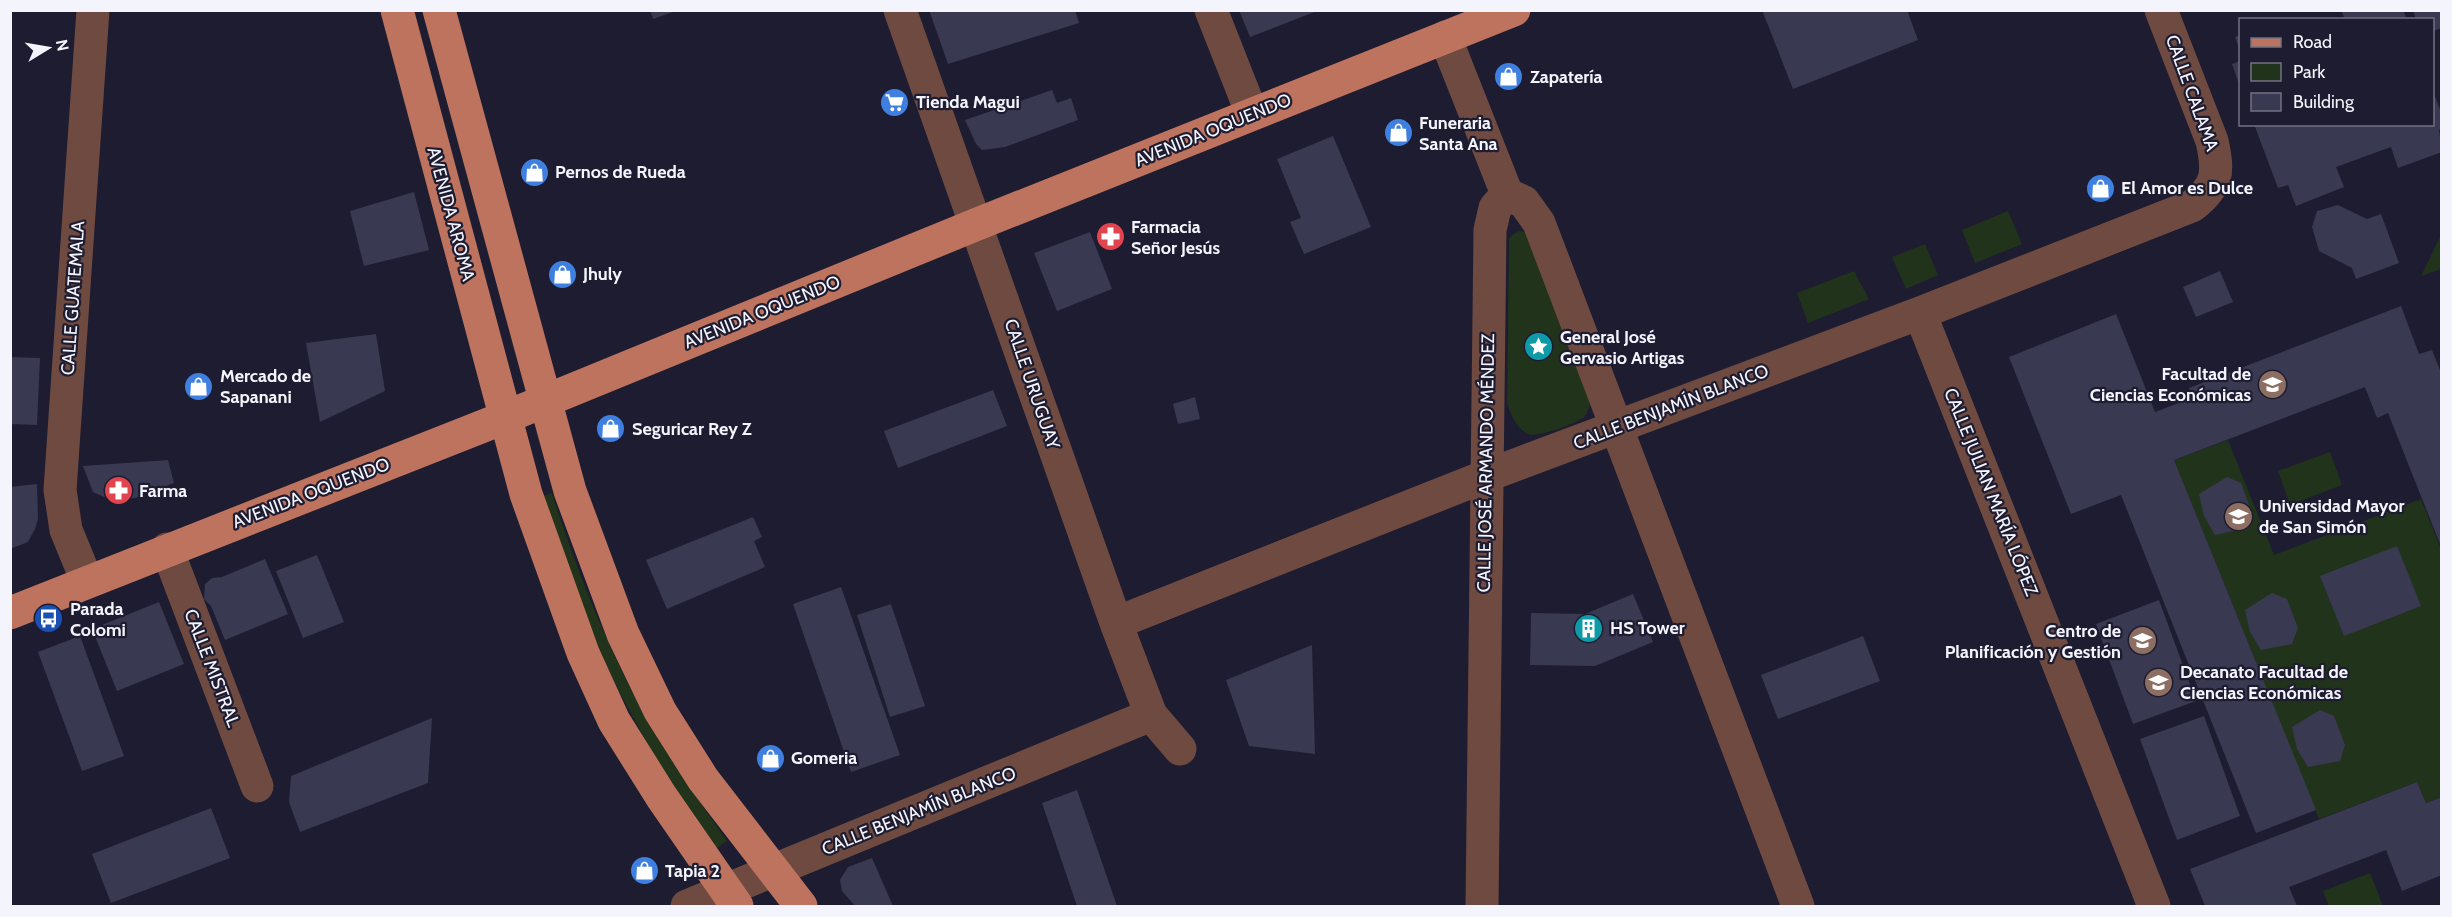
<svg xmlns="http://www.w3.org/2000/svg" width="2452" height="917" font-family="Cabin,sans-serif">
<style>
.green{fill:#22331c}
.building{fill:#393951}
.lines{fill:none;stroke-linecap:round;stroke-linejoin:round}
.minor{stroke:#6f4a40;stroke-width:33}
.major{stroke:#be735e;stroke-width:33}
.labels{text-anchor:middle;dominant-baseline:central;stroke-width:4.5;stroke-linejoin:round;paint-order:stroke}
.poi-label{font-size:18px;font-weight:bold;fill:#f4f4fd;stroke:#1d1c31;text-anchor:start}
.street-label{font-size:18px;fill:#f4f4fd;stroke:#1d1c31}
</style>
<rect width="100%" height="100%" fill="#1d1c31"/>
<path class="green" d="M2008 211 2022 244 1975 263 1962 230Z
M1519 231 1525 232 1530 237 1590 397C1590 403 1589 410 1586 415 1580 423 1537 438 1528 434 1516 428 1511 415 1507 403L1509 239 1512 235Z
M2441 235V269L2421 276Z
M1925 244 1938 275 1906 289 1892 257Z
M1854 271 1869 299 1808 323 1797 293Z
M2228 440 2274 555 2421 499 2441 549V797L2426 803 2417 782 2319 819 2174 460Z
M2330 452 2342 485 2290 505 2278 471Z
M552 493C581 584 617 672 667 753 686 783 707 812 727 841L717 848 656 759 622 697 588 626 540 497Z
M2370 873 2383 906H2329L2323 891Z"/>
<path class="building" d="M650 10H676V11L653 19Z
M929 10H1075L1079 23 948 64Z
M1239 10H1317V11L1250 37Z
M1762 10H1907L1918 40 1793 89Z
M2341 10H2403L2407 20H2345Z
M2413 10H2442V28L2433 31V20H2416Z
M2240 35V51L2235 37Z
M2240 61V87L2232 64Z
M1052 90 1057 103 1071 98 1078 120 1005 147 982 150 976 144 965 120Z
M2433 91 2442 115V128L2439 130 2442 152 2398 168 2391 147 2336 167 2344 187 2296 206 2288 185 2278 188 2254 124H2433Z
M1333 136 1371 227 1304 254 1290 222 1301 218 1277 159Z
M414 192 429 250 364 266 350 211Z
M2338 205 2367 219 2381 214 2399 263 2356 279 2352 268 2319 251 2312 227 2317 211Z
M1090 232 1112 289 1057 311 1034 253Z
M2220 271 2233 302 2196 317 2183 287Z
M2401 306 2419 354 2432 350 2442 375V549L2388 413 2377 418 2365 387 2174 460 2316 810 2256 833 2121 495 2071 514 2009 357 2116 314 2155 412 2192 398 2189 388Z
M376 334 385 391 320 422 306 343Z
M10 357 40 358 37 425 10 424Z
M993 390 1007 426 898 468 884 431Z
M1195 397 1200 419 1178 424 1173 404Z
M168 460 174 483 135 498 113 501 93 492 83 466Z
M2227 477 2241 483 2252 513 2247 528 2215 535 2204 516 2199 494Z
M37 484 38 519 35 529 28 542 10 549V487Z
M753 517 762 537 754 541 765 567 667 609 646 560Z
M2397 546 2421 606 2344 636 2320 576Z
M317 555 344 622 303 638 276 571Z
M265 559 288 614 225 640 211 606 204 599 205 584 212 578 222 577Z
M841 587 900 755 851 772 793 604Z
M2272 593 2287 599 2298 628 2292 644 2261 650 2250 632 2245 610Z
M1633 594 1653 642 1595 666 1530 665 1531 613 1585 614Z
M2159 600 2196 701 2133 724 2096 624Z
M159 602 184 664 117 691 92 629Z
M891 604 925 706 890 717 857 615Z
M80 636 124 756 82 771 38 652Z
M1863 636 1880 681 1778 719 1761 675Z
M1312 645 1315 754 1249 746 1226 680Z
M2320 710 2334 716 2345 745 2340 761 2308 767 2297 749 2292 727Z
M2204 716 2240 816 2177 840 2140 739Z
M432 718 428 783 300 832 289 802 291 776Z
M2417 782 2426 803 2442 797V875L2402 891 2386 850 2289 887 2297 906H2205L2190 869Z
M1077 790 1117 906H1077L1042 803Z
M211 808 230 858 111 903 92 854Z
M872 858 893 906H855L842 891 840 880 848 867Z"/>
<g class="lines">
<path class="minor" d="M900 10 1116 623 1151 715 1180 749
M1211 10 1252 114
M1445 37 1507 194
M1507 194 1524 202 1539 223 1798 906
M1920 313 2154 906
M167 549 257 786
M87 581 66 530 60 490 93 10
M1116 623 1486 476 1920 313 2192 206C2218 186 2219 173 2212 141L2161 10
M687 906 1151 715
M1482 906 1490 230 1495 208 1507 194"/>
<path class="major" d="M397 10 526 494 583 653 614 721 661 796 737 906
M439 10 570 491 623 634 660 711 703 779 801 906
M10 613 506 417 975 225 1514 10"/>
</g>
<defs>
<symbol id="shop-disc" viewBox="-11 -11 22 22"><circle r="9.5" fill="#3f7fe0" stroke="#1d1c31"/><path d="M-5-2.5h2.3a2.7 3.5 0 0 1 5.4 0H5L5.5 6h-11ZM-1.5-2.5h3a1.5 2.3 0 0 0-3 0Z" fill="#fff"/></symbol>
<symbol id="supermarket-disc" viewBox="-11 -11 22 22"><circle r="9.5" fill="#3f7fe0" stroke="#1d1c31"/><path d="M-6-5.5h2.5l.6 2H6L4.5 2H-2.5L-4.4-4H-6ZM-1.5 3.2a1.3 1.3 0 1 0 .1 0ZM3 3.2a1.3 1.3 0 1 0 .1 0Z" fill="#fff"/></symbol>
<symbol id="pharmacy-disc" viewBox="-11 -11 22 22"><circle r="9.5" fill="#e0444e" stroke="#1d1c31"/><path d="M-2-6h4v4h4v4h-4v4h-4v-4h-4v-4h4Z" fill="#fff"/></symbol>
<symbol id="sight-disc" viewBox="-11 -11 22 22"><circle r="9.5" fill="#0f9aa8" stroke="#1d1c31"/><path d="M0-6L1.8-2.2L6-1.7L2.9 1.2L3.7 5.4L0 3.3L-3.7 5.4L-2.9 1.2L-6-1.7L-1.8-2.2Z" fill="#fff"/></symbol>
<symbol id="university-disc" viewBox="-11 -11 22 22"><circle r="9.5" fill="#8d6e63" stroke="#1d1c31"/><path d="M0-5L7-2L0 1L-7-2ZM-4 1L0 2.5L4 1V4Q0 6-4 4Z" fill="#fff"/></symbol>
<symbol id="bus-disc" viewBox="-11 -11 22 22"><circle r="9.5" fill="#1a4fb4" stroke="#1d1c31"/><path d="M-5-6H5V4H4V6H2V4H-2V6H-4V4H-5ZM-3.5-4V0h7V-4ZM-3.5 1.2v1.5H-2V1.2ZM2 1.2v1.5H3.5V1.2Z" fill="#fff"/></symbol>
<symbol id="building-disc" viewBox="-11 -11 22 22"><circle r="9.5" fill="#0f9aa8" stroke="#1d1c31"/><path d="M-4-6H4V6H1V3H-1V6H-4ZM-2.5-4.3h1.7v1.8h-1.7ZM.8-4.3h1.7v1.8H.8ZM-2.5-1h1.7V.8h-1.7ZM.8-1h1.7V.8H.8Z" fill="#fff"/></symbol>
</defs>
<g fill-rule="evenodd">
<use href="#shop-disc" x="1492" y="60" width="33" height="33"/>
<use href="#supermarket-disc" x="878" y="86" width="33" height="33"/>
<use href="#shop-disc" x="1382" y="116" width="33" height="33"/>
<use href="#shop-disc" x="518" y="156" width="33" height="33"/>
<use href="#shop-disc" x="2084" y="172" width="33" height="33"/>
<use href="#pharmacy-disc" x="1094" y="220" width="33" height="33"/>
<use href="#shop-disc" x="546" y="258" width="33" height="33"/>
<use href="#sight-disc" x="1522" y="330" width="33" height="33"/>
<use href="#university-disc" x="2256" y="368" width="33" height="33"/>
<use href="#shop-disc" x="182" y="370" width="33" height="33"/>
<use href="#shop-disc" x="594" y="412" width="33" height="33"/>
<use href="#pharmacy-disc" x="102" y="474" width="33" height="33"/>
<use href="#university-disc" x="2222" y="500" width="33" height="33"/>
<use href="#bus-disc" x="32" y="602" width="33" height="33"/>
<use href="#building-disc" x="1572" y="612" width="33" height="33"/>
<use href="#university-disc" x="2126" y="624" width="33" height="33"/>
<use href="#university-disc" x="2142" y="666" width="33" height="33"/>
<use href="#shop-disc" x="754" y="742" width="33" height="33"/>
<use href="#shop-disc" x="628" y="854" width="33" height="33"/>
</g>
<g class="labels">
<g class="poi-label">
<text x="1530" y="77">Zapatería</text>
<text x="916" y="102">Tienda Magui</text>
<text x="1419" y="123">Funeraria<tspan x="1419" dy="21">Santa Ana</tspan></text>
<text x="555" y="172">Pernos de Rueda</text>
<text x="2121" y="188">El Amor es Dulce</text>
<text x="1131" y="227">Farmacia<tspan x="1131" dy="21">Señor Jesús</tspan></text>
<text x="583" y="274">Jhuly</text>
<text x="1560" y="337">General José<tspan x="1560" dy="21">Gervasio Artigas</tspan></text>
<text x="2251" y="374" text-anchor="end">Facultad de<tspan x="2251" dy="21">Ciencias Económicas</tspan></text>
<text x="220" y="376">Mercado de<tspan x="220" dy="21">Sapanani</tspan></text>
<text x="632" y="429">Seguricar Rey Z</text>
<text x="139" y="491">Farma</text>
<text x="2259" y="506">Universidad Mayor<tspan x="2259" dy="21">de San Simón</tspan></text>
<text x="70" y="609">Parada<tspan x="70" dy="21">Colomi</tspan></text>
<text x="1610" y="628">HS Tower</text>
<text x="2121" y="631" text-anchor="end">Centro de<tspan x="2121" dy="21">Planificación y Gestión</tspan></text>
<text x="2180" y="672">Decanato Facultad de<tspan x="2180" dy="21">Ciencias Económicas</tspan></text>
<text x="791" y="758">Gomeria</text>
<text x="665" y="871">Tapia 2</text>
</g>
<g class="street-label">
<text transform="translate(2192 93) rotate(70)">CALLE CALAMA</text>
<text transform="translate(1213 130) rotate(-22)">AVENIDA OQUENDO</text>
<text transform="translate(451 214) rotate(75)">AVENIDA AROMA</text>
<text transform="translate(73 298) rotate(-86)">CALLE GUATEMALA</text>
<text transform="translate(762 312) rotate(-22)">AVENIDA OQUENDO</text>
<text transform="translate(1032 384) rotate(71)">CALLE URUGUAY</text>
<text transform="translate(1671 407) rotate(-21)">CALLE BENJAMÍN BLANCO</text>
<text transform="translate(1486 463) rotate(-89)">CALLE JOSÉ ARMANDO MÉNDEZ</text>
<text transform="translate(1991 492) rotate(68)">CALLE JULIAN MARÍA LÓPEZ</text>
<text transform="translate(311 493) rotate(-21)">AVENIDA OQUENDO</text>
<text transform="translate(212 668) rotate(69)">CALLE MISTRAL</text>
<text transform="translate(919 811) rotate(-22)">CALLE BENJAMÍN BLANCO</text>
</g>
</g>
<rect width="2452" height="917" fill="none" stroke="#f4f4fd" stroke-width="24"/>
<rect x="2239" y="18" width="195" height="108" fill="#1d1c31" stroke="#737283" stroke-width="1.5"/>
<rect x="2251" y="38" width="30" height="9" fill="#be735e" stroke="#737283" stroke-width="1.5"/>
<text x="2293" y="48" font-size="18" fill="#f4f4fd">Road</text>
<rect x="2251" y="63" width="30" height="18" fill="#22331c" stroke="#737283" stroke-width="1.5"/>
<text x="2293" y="78" font-size="18" fill="#f4f4fd">Park</text>
<rect x="2251" y="93" width="30" height="18" fill="#393951" stroke="#737283" stroke-width="1.5"/>
<text x="2293" y="108" font-size="18" fill="#f4f4fd">Building</text>
<g transform="translate(48 48) rotate(79)" stroke="#1d1c31" stroke-width="4.5" paint-order="stroke">
<path d="M0-4.5L10 22L0 15L-10 22Z" fill="#f4f4fd"/>
<text y="-9" font-size="16" font-weight="bold" text-anchor="middle" fill="#f4f4fd">N</text>
</g>
</svg>
